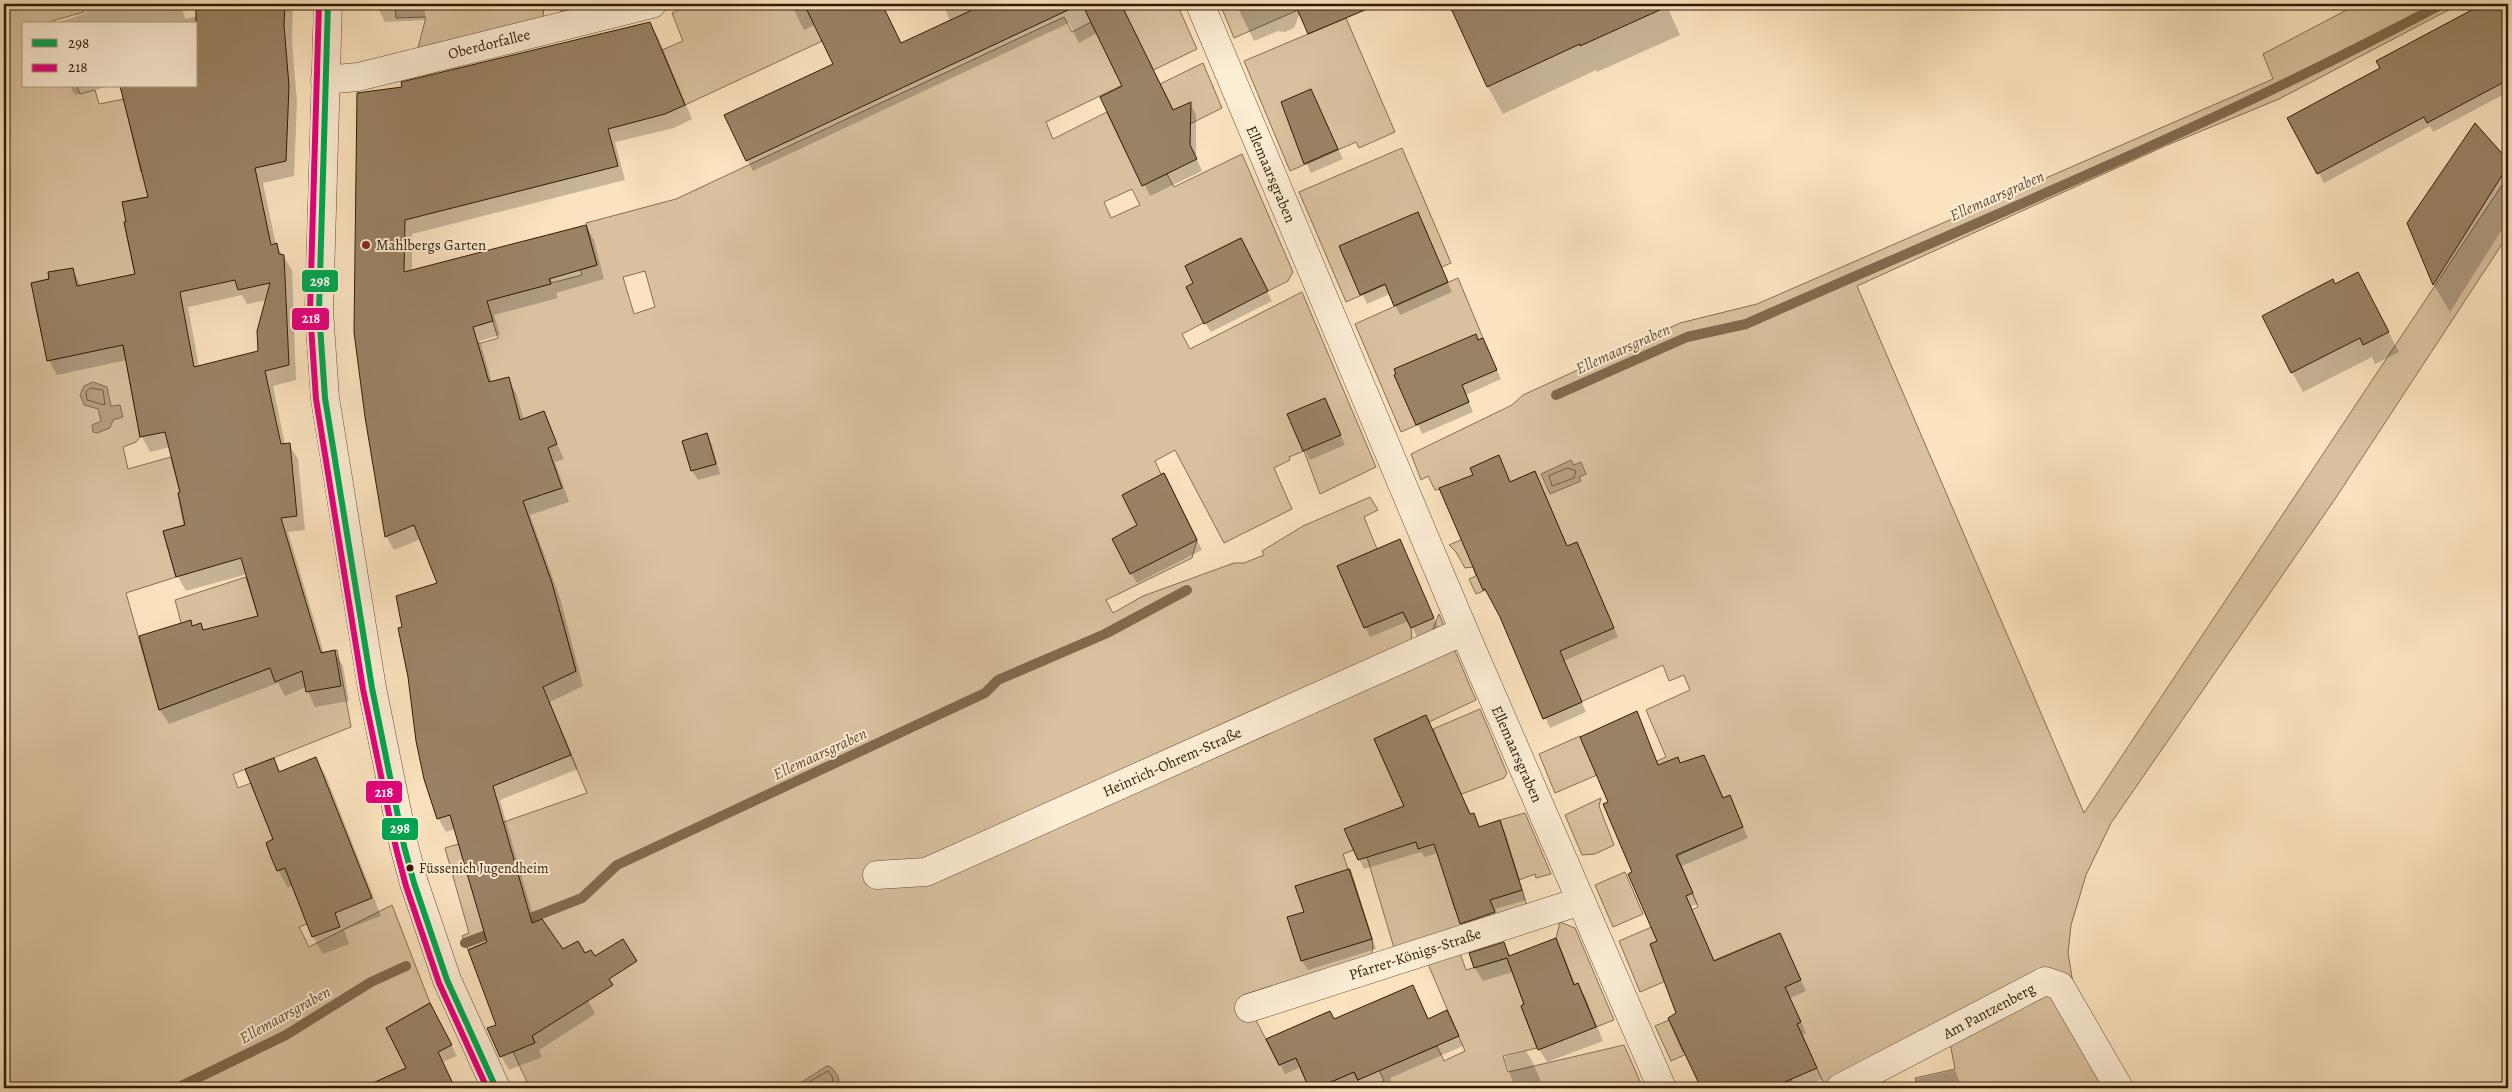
<svg xmlns="http://www.w3.org/2000/svg" width="2512" height="1092" font-family="Alegreya,serif">
<style>
.green{fill:#d9c19f;stroke:#856e51;fill-rule:evenodd}
.water{fill:#b69f7f;stroke:#816a4d}
.shadow{fill:#0003;fill-rule:evenodd}
.lines{fill:none;stroke-linecap:round;stroke-linejoin:round}
.shore{stroke:#745d41;stroke-width:1}
.stream{stroke:#816a4d;stroke-width:10}
.building{fill:#9a8365;stroke:#311b03;fill-rule:evenodd}
.minor-casing{stroke:#644d32;stroke-width:29}
.minor{stroke:#fcedd5;stroke-width:28}
.bus-1-casing{stroke:#fcedd5;stroke-width:10}
.bus-2-casing{stroke:#fcedd5;stroke-width:10}
.bus-1{stroke:#00a651;stroke-width:6}
.bus-2{stroke:#e5007d;stroke-width:6}
.poi-dot{fill:#8f2418;stroke:#fcedd5;stroke-width:2}
.bus-dot{fill:#311b03;stroke:#fcedd5;stroke-width:2}
.labels{text-anchor:middle;dominant-baseline:central;stroke-width:4;stroke-linejoin:round;paint-order:stroke}
.bus-label{font-size:14px;fill:#311b03;stroke:#fcedd5;text-anchor:start}
.street-label{font-size:15px;fill:#311b03;stroke:#fcedd5}
.poi-label{font-size:15px;fill:#311b03;stroke:#fcedd5;text-anchor:start}
.water-label{font-size:16px;font-style:italic;fill:#665035;stroke:#fcedd5}
.line-badge{stroke:#fcedd5;stroke-width:2}
.badge-label{font-size:14px;text-anchor:middle;font-weight:bold;fill:#fff}
</style>
<rect width="100%" height="100%" fill="#fbe3bf"/>
<filter id="stains"><feTurbulence type="fractalNoise" baseFrequency=".004" numOctaves="4"/><feColorMatrix values="0 0 0 0 .2 0 0 0 0 .09 0 0 0 0 .02 0 0 0 .5 -.17"/></filter>
<radialGradient id="worn" r=".72"><stop offset=".6" stop-color="#630" stop-opacity="0"/><stop offset="1" stop-color="#630" stop-opacity=".3"/></radialGradient>
<path class="green" d="M4 4H82L84 12 52 21V24H24V86H77L80 94 95 90 99 104 124 99 141 172 151 170 157 195 122 202 149 217 124 222 135 274 35 303 42 336 123 345 140 437 136 442 123 447 128 469 171 457 180 492 178 493 184 525 163 531 176 577 126 593 159 710 299 657 337 650 351 727 233 774 238 788 251 783 273 839 266 843 277 871 285 868 307 924 299 927 309 947 392 905 430 1003 386 1028 407 1068 362 1088H4Z
M375 4H544L543 18 418 48 426 17 396 18 395 6 375 7Z
M692 4H836L848 29 685 105 662 50 683 41 672 13Z
M1126 4H1177L1197 49 1046 122 1053 139 1107 112 1127 154 1157 178 1167 174 1174 187 1242 154 1293 272 1288 281 1268 291 1241 238 1185 266 1211 319 1182 334 1190 349 1302 292 1376 467 1320 494 1304 451 1289 457 1290 460 1274 468 1292 509 1224 543 1175 450 1155 461 1161 474 1164 473 1197 540 1192 558 1106 600 1113 613 1143 596 1234 563H1244L1264 555 1262 551 1303 526 1370 497 1378 510 1364 517 1377 549 1337 566 1364 628 1403 612 1411 628 1412 642 1431 634 1439 614 1476 700 1429 722 1426 715 1374 739 1404 806 1378 818 1354 850 1343 854 1348 869H1350L1372 939 1373 948 1371 955 1243 995 1279 1065 1296 1058 1309 1088H630L626 1083 616 1088H530L513 1052 535 1042 528 1027 562 950 541 919 468 950 462 936 469 933 445 848 505 830 501 823 587 793 538 677 568 675 576 671 560 613 487 446 453 351 498 338 482 287 546 267 551 283 582 275 580 270 597 265 586 223 676 199 1064 17 1072 32ZM1132 189 1140 205 1111 218 1104 202ZM645 271 655 307 634 314 623 277Z
M1220 4H1330L1301 16 1298 10 1234 38Z
M2358 4H2460L2279 99 2165 146 1857 286 2084 813 2508 176V235L2335 499 2111 823 2086 875 2071 925 2068 953 2073 983 2134 1088H1917L1915 1078 1955 1069 1950 1043 1923 1034 1825 1086 1811 1056 1786 1067 1794 1086 1788 1088H1772L1757 1056 1777 971 1762 940 1640 992 1619 941 1698 907 1677 856 1729 832 1645 771 1602 789 1601 786 1666 757 1646 710 1690 690 1684 675 1669 681 1663 665 1543 719 1533 694 1522 575 1476 594 1469 579 1476 576 1473 567 1465 568 1456 552 1449 545 1548 503 1535 472 1510 482 1435 490 1428 476 1421 480 1411 454 1512 405 1523 395 1680 323 1757 304 2273 79 2263 54Z
M1346 18 1395 132 1359 148 1356 142 1290 171 1244 61Z
M1203 63 1222 108 1182 128 1160 84Z
M1402 148 1451 263 1414 279 1411 273 1346 302 1299 192Z
M1458 278 1483 338 1448 353 1469 402 1401 432 1355 324Z
M246 577 261 626 188 649 175 600Z
M1480 709 1507 773 1504 778 1454 797 1456 783 1433 729Z
M1580 736 1597 775 1555 793 1539 754Z
M1601 798 1599 806 1614 845 1595 854 1582 855 1565 815Z
M1525 813 1551 874 1536 878 1535 874 1519 880 1500 820Z
M1456 836 1447 883 1455 910 1522 890 1527 906 1394 948 1364 847Z
M1625 872 1643 914 1613 927 1595 885Z
M1560 922 1575 928 1614 1020 1596 1027 1578 983 1574 985 1556 938Z
M1460 953 1466 970 1507 958 1524 1004 1521 1006 1537 1048 1503 1056 1508 1072 1624 1045 1643 1088H1368L1384 1081 1365 1039 1380 1032 1394 1064 1437 1046 1444 1061 1465 1051 1428 964Z
M1669 1020 1683 1052 1689 1049 1691 1052 1671 1061 1655 1026Z
M1354 1072 1361 1088H1317Z"/>
<path class="water" d="M93 382 107 387 111 406 120 405 123 417 113 420 110 428 97 433 93 432 92 425 101 421 98 409 84 405 80 395 84 386Z
M1571 460 1574 465 1581 462 1586 474 1579 477 1581 481 1550 494 1541 474Z
M827 1066 831 1067 838 1076 839 1082 835 1084 836 1088H792Z"/>
<path class="shadow" d="M84 4H181L185 19 245 4H293L292 41 297 102 294 176 263 183 276 245 292 270 296 380 273 386 285 445H289L298 459 305 530 288 532 324 653 334 651 343 666 349 701 315 707 306 687 285 696 278 683 169 724 160 710 140 637 190 622 193 627 201 625 204 631 260 617 247 574 186 591 178 577 165 532 186 526 181 493 170 447 150 452 142 437 127 360 57 375 49 360 72 269 81 286 136 275 149 198 196 86V24H53L86 13ZM242 295 247 304 267 300 259 352 199 367 188 307Z
M376 4H425V20L385 22Z
M552 4H632L568 25 560 11V6H554Z
M791 4H836L842 15 867 4H882L901 44 950 21 943 4H1100L1106 16 1173 112 1190 104 1196 114V157L1202 171 1150 196 1101 97 1123 87 1097 33 1079 43 1069 23 753 171 747 160 834 65 815 25 804 30Z
M1236 4H1298L1301 10 1294 28 1285 32 1278 31 1254 41Z
M1451 4H1666L1680 35 1597 72 1596 70 1503 114 1488 87Z
M2485 4H2508V92L2433 132 2430 126 2324 183 2289 118 2382 69 2378 61Z
M650 23 658 37 692 119 674 128 615 142 625 180 412 234V272L586 226 594 240 604 279 556 293 558 298 494 315 500 335 480 341 492 383 508 379 516 393 524 420 543 412 564 459 555 462 569 502 530 515 560 598 583 686 550 702 578 769 500 800 535 923 572 968 595 1014 539 1050 542 1057 509 1070 501 1056 489 943 455 829 446 832 438 818 403 628 438 583 421 539 394 550 386 536 404 88Z
M70 86H110L75 95Z
M1315 100 1343 159 1311 173 1289 126Z
M2475 125 2508 162V220L2450 312 2434 285 2409 224Z
M1417 214 1452 292 1400 315 1390 294 1367 304 1341 247Z
M1246 249 1272 301 1211 332 1205 323Z
M2358 274 2399 352 2375 364 2372 357 2303 392 2292 372 2335 286Z
M1483 339 1501 379 1466 395 1473 412 1422 434 1396 376Z
M1324 400 1345 445 1310 460 1288 415Z
M707 435 712 444 720 474 698 480 692 471 684 442Z
M1535 473 1568 547 1576 543 1582 553 1618 637 1564 661 1586 712 1550 728 1501 617 1511 483Z
M1169 484 1202 550 1137 583 1131 573 1139 526Z
M1400 541 1438 627 1417 637 1409 621 1370 637 1338 567Z
M1636 712 1659 766 1680 764 1704 756 1724 799 1729 797 1735 808 1748 838 1682 866 1698 904 1691 907 1714 962 1785 945 1806 991 1790 998 1806 1033 1803 1035 1822 1079 1801 1088H1702L1691 1062 1659 942 1610 803Z
M1426 717 1471 815 1473 814 1480 828 1499 822 1505 831 1526 900 1495 909 1499 922 1466 933 1461 923 1438 853 1425 857 1421 852 1364 869 1359 859 1405 807Z
M273 759 281 773 316 759 326 776 381 916 344 930 349 944 323 954 313 937 293 885 288 888 278 870Z
M1349 871 1354 880 1376 949 1308 970 1302 961 1289 918 1305 913Z
M1556 939 1563 953 1576 986 1578 985 1586 998 1603 1041 1547 1062 1539 1049 1513 972 1483 981 1475 968 1504 944 1511 957Z
M1413 986 1429 1020 1447 1012 1463 1046 1390 1078 1394 1088H1310L1301 1067 1285 1074 1280 1065 1334 1020Z
M436 1015 457 1056 443 1062 455 1088H365L408 1069Z
M1526 1051 1532 1061 1544 1088H1515L1504 1057Z
M1955 1070 1962 1088H1918L1916 1079Z
M626 1084 628 1088H618Z"/>
<g class="lines">
<path class="shore" d="M90 388 103 390 105 405 87 400 86 392Z
M1568 468 1576 471 1574 478 1552 486 1549 476Z
M798 1088 828 1071 833 1078 831 1088"/>
<path class="stream" d="M1556 395 1687 337 1746 324C1979 221 2217 124 2442 4
M518 923 582 898 617 865 985 693 998 680 1105 634 1187 590
M465 943 497 931
M177 1088 286 1035 371 982 406 966"/>
</g>
<path class="building" d="M196 4H285L284 25 289 86 286 161 255 168 271 245 277 243 279 254 284 255 289 365 265 371 281 444 290 443 297 516 281 518 321 653 335 650 341 686 306 692 302 671 275 682 270 668 159 710 139 636 191 620 192 626 201 623 203 630 258 616 241 558 176 577 163 531 185 525 178 493 180 492 165 432 140 437 123 345 47 361 31 283 49 279 48 272 73 268 77 286 135 274 124 222H126L122 202 148 197 120 86H196ZM235 280 238 290 270 283 257 331 258 351 194 367 180 292Z
M804 4H882L901 43 985 4H1081L746 161 724 115 833 64Z
M1082 4H1121L1173 110 1191 102 1190 145 1197 159 1142 186 1100 97 1122 86Z
M1295 4H1379L1308 34Z
M1449 4H1673L1580 46V44L1487 87Z
M2483 4H2508V80L2427 123 2424 117 2317 174 2287 118 2380 68 2376 61Z
M650 22 685 105 665 114 608 129 618 166 405 220 404 272 586 225 597 265 549 279 551 284 487 301 493 321 473 327 489 382 509 377 520 420 544 411 557 444 548 448 562 488 523 501 552 583 576 671 543 687 571 755 493 786 532 923 542 919 563 949 578 941 585 953 591 950 595 956 623 939 637 961 609 979 613 985 532 1036 535 1043 500 1057 487 1028 496 1025 468 950 487 942 450 815 437 819 424 779 416 741 408 677 398 628 402 627 396 596 437 583 414 525 385 537 365 417 354 332 357 93 402 87 401 82Z
M1311 89 1338 149 1304 164 1281 102Z
M2475 123 2508 160V166L2433 285 2407 223Z
M1418 212 1448 282 1394 306 1385 284 1360 295 1339 246Z
M1241 238 1268 291 1204 324 1186 287 1193 283 1185 266Z
M2358 272 2389 332 2363 345 2360 338 2291 373 2262 316 2333 279 2335 284Z
M1476 334 1478 340 1483 338 1497 370 1462 385 1469 402 1416 425 1394 375 1396 374 1394 369Z
M1325 398 1341 435 1303 451 1287 414Z
M707 433 716 464 691 471 682 441Z
M1499 455 1510 482 1535 471 1567 546 1577 542 1614 628 1560 651 1582 702 1543 719 1500 617 1485 589 1483 590 1439 488 1473 475 1470 468Z
M1164 473 1197 540 1130 574 1112 539 1137 525 1122 495Z
M1400 539 1434 618 1411 628 1403 612 1364 628 1337 566Z
M1637 711 1658 765 1678 757 1680 763 1704 755 1723 798 1730 795 1743 827 1676 855 1693 893 1686 896 1714 961 1780 933 1801 980 1785 987 1801 1022 1797 1024 1817 1068 1771 1088H1701L1668 1018 1676 1013 1650 944 1657 941 1628 874 1632 872 1603 804 1608 802 1580 737Z
M1426 715 1470 814 1474 813 1479 827 1500 820 1522 890 1490 900 1495 912 1460 924 1434 844 1418 849 1416 842 1358 860 1344 829 1404 806 1374 739Z
M316 757 372 898 335 913 340 927 312 937 285 868 277 871 271 857 266 843 273 839 245 769 274 758 279 772Z
M1349 869 1372 939 1301 961 1287 917 1304 912 1295 886Z
M1556 938 1574 985 1578 983 1596 1027 1538 1050 1521 1006 1524 1004 1507 958 1474 968 1469 953 1504 942 1509 956Z
M1413 985 1428 1019 1447 1010 1459 1036 1358 1080 1354 1072 1317 1088H1309L1296 1058 1279 1065 1266 1039 1330 1011 1334 1019Z
M430 1003 452 1045 438 1052 455 1088H362L406 1068 386 1028Z"/>
<g class="lines">
<defs>
<path id="minor" d="M328 4 319 311 325 398 372 688 404 846 414 883 447 980 496 1088
M1200 4 1464 631 1662 1088
M325 80 358 77 652 4
M877 875 926 872 1464 631
M1249 1008 1581 901
M1840 1088 2045 981 2060 986 2119 1088"/>
</defs>
<use href="#minor" class="minor-casing"/>
<use href="#minor" class="minor"/>
<defs>
<path id="bus-1" d="M328 4 319 311 325 398 372 688 404 846 414 883 447 980 496 1088"/>
<path id="bus-2" d="M319 4 310 311 316 399 363 689 396 848 406 886 439 983 487 1088"/>
</defs>
<use href="#bus-1" class="bus-1-casing"/>
<use href="#bus-2" class="bus-2-casing"/>
<use href="#bus-1" class="bus-1"/>
<use href="#bus-2" class="bus-2"/>
</g>
<circle class="poi-dot" cx="366" cy="245" r="5"/>
<circle class="bus-dot" cx="410" cy="868" r="4.5"/>
<g class="labels">
<g class="bus-label">
<text x="419" y="868">Füssenich Jugendheim</text>
</g>
<g class="street-label">
<text transform="translate(489 44) rotate(-14)">Oberdorfallee</text>
<text transform="translate(1271 174) rotate(67)">Ellemaarsgraben</text>
<text transform="translate(1517 754) rotate(66)">Ellemaarsgraben</text>
<text transform="translate(1172 762) rotate(-24)">Heinrich-Ohrem-Straße</text>
<text transform="translate(1415 954) rotate(-18)">Pfarrer-Königs-Straße</text>
<text transform="translate(1989 1011) rotate(-28)">Am Pantzenberg</text>
</g>
<g class="poi-label">
<text x="376" y="245">Mahlbergs Garten</text>
</g>
<g class="water-label">
<text transform="translate(1997 196) rotate(-24)">Ellemaarsgraben</text>
<text transform="translate(1623 349) rotate(-24)">Ellemaarsgraben</text>
<text transform="translate(820 754) rotate(-25)">Ellemaarsgraben</text>
<text transform="translate(285 1015) rotate(-29)">Ellemaarsgraben</text>
</g>
</g>
<g class="line-badge">
<rect x="301" y="269" width="38" height="24" rx="5" fill="#00a651"/>
<rect x="291" y="307" width="39" height="24" rx="5" fill="#e5007d"/>
<rect x="365" y="780" width="38" height="24" rx="5" fill="#e5007d"/>
<rect x="381" y="817" width="38" height="24" rx="5" fill="#00a651"/>
</g>
<g class="badge-label">
<text x="320" y="286">298</text>
<text x="311" y="323">218</text>
<text x="384" y="797">218</text>
<text x="400" y="833">298</text>
</g>
<rect width="2512" height="1092" fill="none" stroke="#fbe3bf" stroke-width="20"/>
<rect x="5" y="5" width="2502" height="1082" fill="none" stroke="#311b03" stroke-width="2.5"/>
<rect x="10" y="10" width="2492" height="1072" fill="none" stroke="#311b03"/>
<rect x="22" y="22" width="175" height="65" fill="#fcedd5" stroke="#ab9981"/>
<rect x="32" y="39" width="25" height="8" fill="#00a651" stroke="#ab9981"/>
<text x="68" y="48" font-size="15" fill="#311b03">298</text>
<rect x="32" y="64" width="25" height="8" fill="#e5007d" stroke="#ab9981"/>
<text x="68" y="72" font-size="15" fill="#311b03">218</text>
<rect width="100%" height="100%" filter="url(#stains)"/>
<rect width="100%" height="100%" fill="url(#worn)"/>
</svg>
